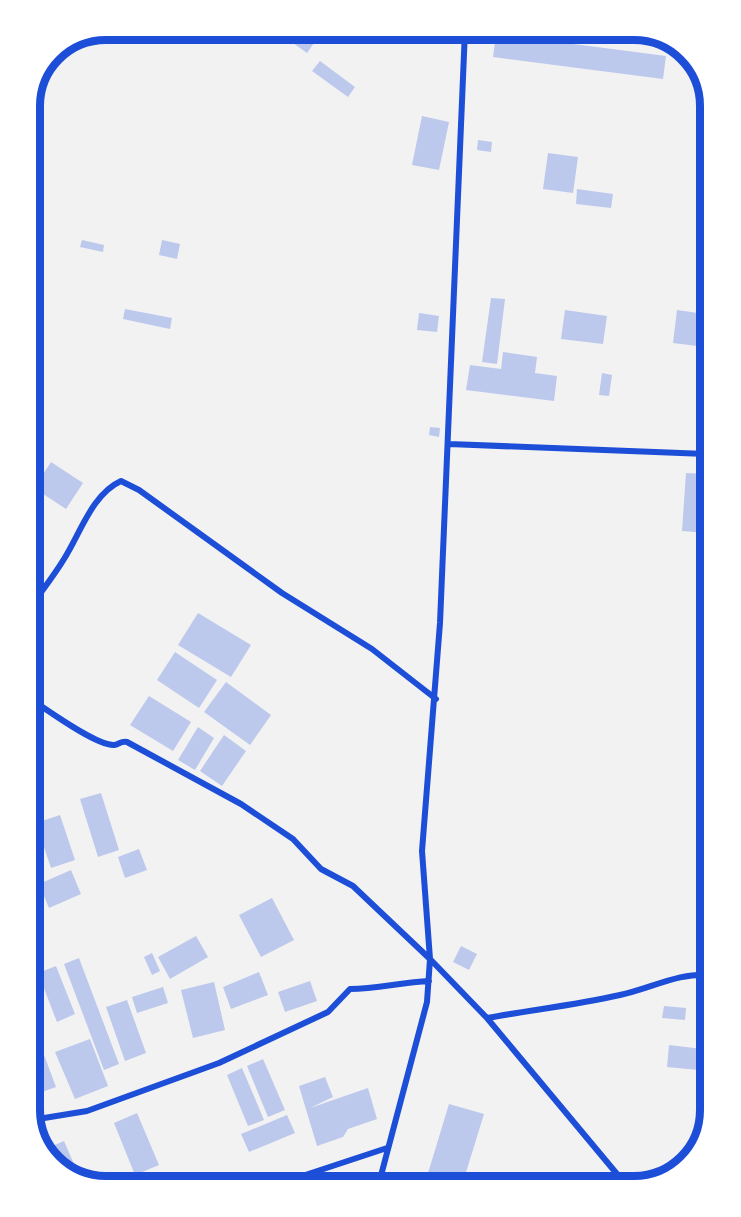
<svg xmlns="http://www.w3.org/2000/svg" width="741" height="1217" font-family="'DM Sans',sans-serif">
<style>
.building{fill:#bdc9ec}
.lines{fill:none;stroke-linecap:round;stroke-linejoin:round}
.minor{stroke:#1d4ed8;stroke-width:6}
.rim{fill:none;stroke:#1d4ed8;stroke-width:8}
</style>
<rect width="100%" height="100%" fill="#f2f2f2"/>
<path class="building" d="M270 30H286L280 38Z
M291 30H323L307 53 286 38Z
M496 34 666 56 663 79 493 57Z
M320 61 355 87 348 97 312 71Z
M422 116 449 122 439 170 412 165Z
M478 140 492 142 491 152 477 150Z
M548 153 578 157 573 193 543 189Z
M577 189 613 194 611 208 576 204Z
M82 240 104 245 103 252 80 247Z
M162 240 180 244 177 259 159 255Z
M491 298 505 299 497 364 482 362Z
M125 309 172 318 170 329 123 319Z
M565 310 607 316 603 344 561 339Z
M677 310 705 314V347L673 343Z
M419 313 439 316 437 332 417 330Z
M503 352 537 357 535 373 557 376 554 401 466 390 470 365 501 369Z
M602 373 612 375 609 396 599 395Z
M32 380 40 386 36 393 32 391Z
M430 427 440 428 439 437 429 435Z
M51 462 83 483 66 509 34 488Z
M686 473 706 474 707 533 682 531Z
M198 613 251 645 231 677 178 645Z
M175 652 217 680 199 708 157 680Z
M226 682 271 715 250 745 204 712Z
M149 696 191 722 173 751 130 725Z
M198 727 214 738 195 770 178 760Z
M224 735 246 751 222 786 200 771Z
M101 793 119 850 98 857 80 799Z
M60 815 75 860 51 868 36 823Z
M139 849 147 870 125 878 118 857Z
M71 870 81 894 49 908 39 884Z
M36 894 42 909 36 912Z
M272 898 294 940 261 957 239 915Z
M196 936 208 957 170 979 158 957Z
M461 946 477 954 469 970 453 962Z
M152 953 160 971 152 975 144 957Z
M79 958 119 1064 104 1070 64 964Z
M56 966 75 1014 57 1022 38 973Z
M259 972 268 995 231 1009 223 987Z
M310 981 317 1001 285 1012 278 992Z
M214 982 225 1030 193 1038 181 990Z
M163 987 168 1003 137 1013 132 997Z
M127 1000 146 1053 125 1061 106 1007Z
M664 1006 686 1008 685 1020 662 1018Z
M37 1036 56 1087 42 1092 37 1079Z
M90 1039 108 1086 75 1099 55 1052Z
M669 1045 711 1050 709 1071 667 1067Z
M263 1059 285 1110 268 1117 247 1066Z
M242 1068 264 1120 248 1126 227 1075Z
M325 1077 333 1097 310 1108 368 1088 377 1119 348 1129 343 1137 317 1146 299 1086Z
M449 1104 484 1114 463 1182 425 1183Z
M137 1113 159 1165 135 1175 114 1123Z
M287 1115 295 1133 249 1152 241 1134Z
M64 1141 74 1164 61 1170 43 1150Z"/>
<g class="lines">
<path class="minor" d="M449 444 706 454
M34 602C44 588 55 574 64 559 80 534 92 494 121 481L139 490 282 593 372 649 436 699
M35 702C50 712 97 746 114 745 119 744 121 741 127 742L241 804 293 839 321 869 353 886 430 959 487 1018 622 1180
M487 1018C531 1010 576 1005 620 995 649 989 680 972 710 975
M38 1119 87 1111 219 1063 328 1012 350 989C377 989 402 982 429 981
M379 1183 427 1002 430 959 422 851 440 623 465 30
M275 1185 387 1148"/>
</g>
<path d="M0 0H741V1217H0ZM106 40H634A66 66 0 0 1 700 106V1110A66 66 0 0 1 634 1176H106A66 66 0 0 1 40 1110V106A66 66 0 0 1 106 40Z" fill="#fff" fill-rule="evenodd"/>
<path class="rim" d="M106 40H634A66 66 0 0 1 700 106V1110A66 66 0 0 1 634 1176H106A66 66 0 0 1 40 1110V106A66 66 0 0 1 106 40Z"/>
</svg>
